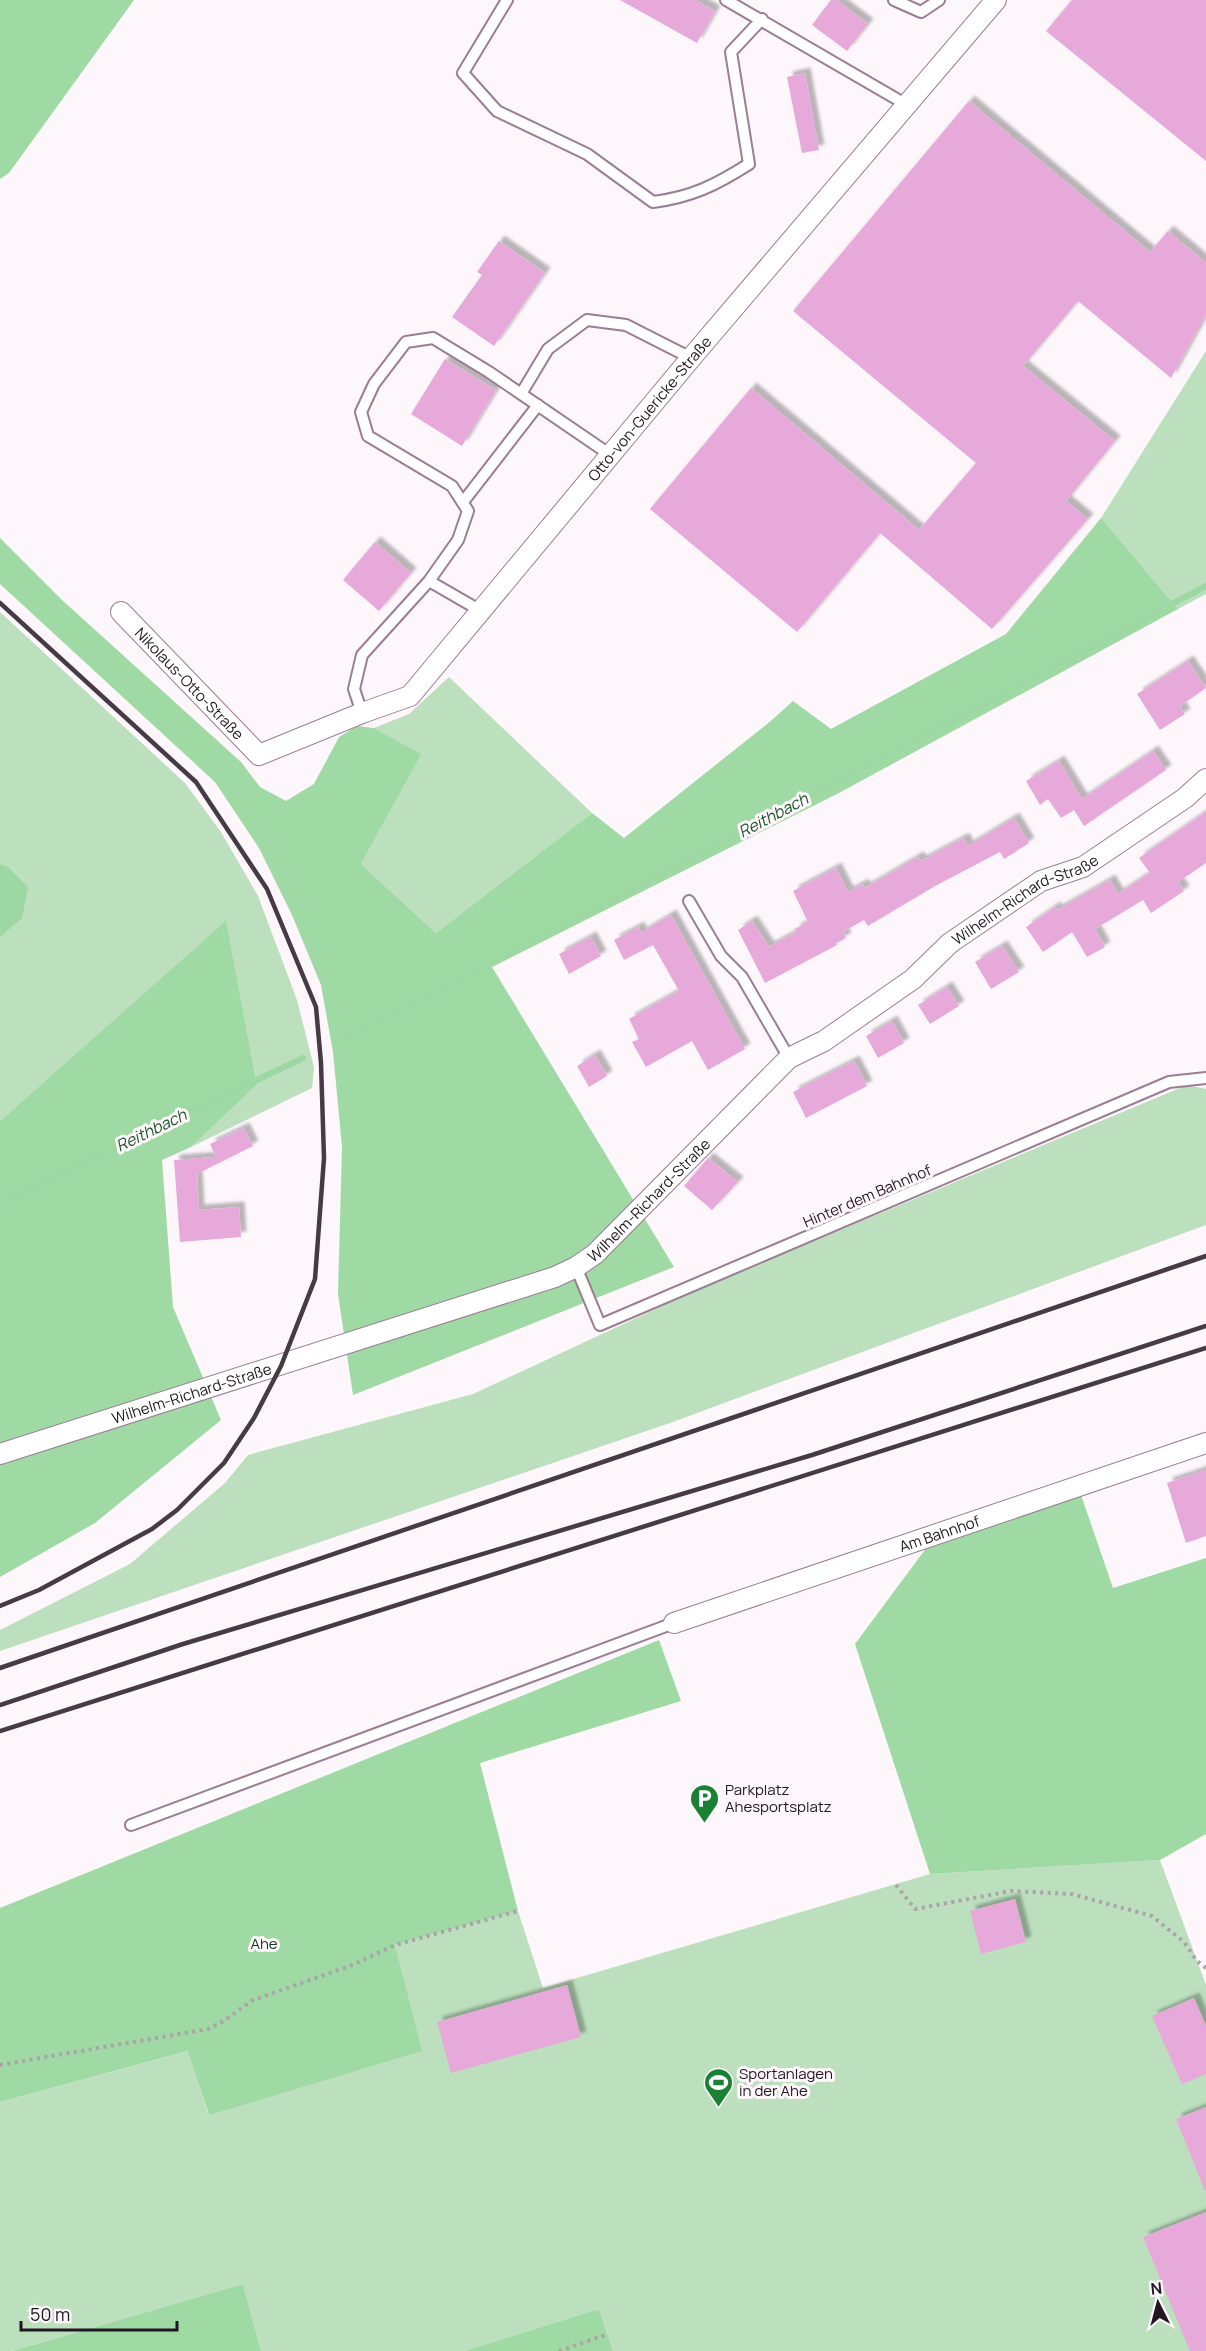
<svg xmlns="http://www.w3.org/2000/svg" width="1206" height="2351" font-family="Manrope,sans-serif">
<style>
.green{fill:#bcdfbe}
.forest{fill:#9fd9a4}
.water{fill:#9dd7a3}
.lines{fill:none;stroke-linecap:round;stroke-linejoin:round}
.stream{stroke:#9dd7a3;stroke-width:6}
.building{fill:#e7a9d9;filter:url(#shadow)}
.service-casing{stroke:#9b7d94;stroke-width:14}
.minor-casing{stroke:#9b7d94;stroke-width:22}
.path{stroke:#aca3aa;stroke-width:4;stroke-dasharray:3 4.5;stroke-linecap:butt}
.service{stroke:#fff;stroke-width:10}
.minor{stroke:#fff;stroke-width:20}
.rail{stroke:#463b44;stroke-width:4.5}
.labels{text-anchor:middle;dominant-baseline:central;stroke-width:6;stroke-linejoin:round;paint-order:stroke}
.street-label{font-size:15px;fill:#221720;stroke:#fdf6fb}
.poi-label{font-size:15px;fill:#221720;stroke:#fdf6fb;text-anchor:start}
.park-label{font-size:15px;fill:#0f3917;stroke:#fdf6fb}
.water-label{font-size:16px;font-style:italic;fill:#1a5626;stroke:#fdf6fb}
</style>
<defs>
<filter id="shadow"><feDropShadow dx="5.5" dy="-5.5" stdDeviation="1.5" flood-color="#0004"/></filter>
</defs>
<rect width="100%" height="100%" fill="#fdf6fb"/>
<path class="green" d="M1206 351V594L1178 609 1101 518Z
M0 612 185 783 221 832 258 896 297 1000 314 1067 312 1088 191 1147 257 1083 226 922 0 1121Z
M449 677 592 813 436 933 361 864 420 754 374 728 409 714Z
M1187 1085 1206 1089V1225L670 1423 0 1651V1630L130 1564 225 1483 248 1455 473 1394 690 1293Z
M1160 1860 1206 1985V2273L1190 2351H613L599 2309 464 2351H261L243 2284 12 2351H0V2102L189 2051 208 2114 421 2051 395 1945 518 1911 543 1988 930 1874Z"/>
<path class="forest" d="M0 0H134L9 173 0 179Z
M1101 518 1178 609 837 794 492 967 674 1267 353 1395 338 1294 342 1147 333 1052 321 985 292 915 259 848 215 782 0 584V538L62 600 241 762 260 787 286 801 314 784 339 737 357 726 374 728 421 754 361 864 436 933 592 813 624 838 772 720 793 701 831 729 1006 634Z
M226 921 257 1084 191 1147 162 1160 173 1307 221 1420 95 1523 0 1577V1121Z
M1080 1492 1113 1588 1206 1558V1834L1160 1860 930 1874 855 1644 930 1543Z
M659 1640 681 1701 480 1763 518 1911 395 1945 422 2051 209 2115 188 2051 0 2102V1908Z
M243 2284 261 2351H12Z
M599 2309 613 2351H464Z"/>
<path class="water" d="M0 864 8 867 28 887 22 918 0 937Z"/>
<g class="lines">
<path class="stream" d="M339 1040 470 975 1206 586
M0 1203 303 1058"/>
</g>
<path class="building" d="M620 0H695L715 11 697 43Z
M831 0H836L868 24 847 51 812 25Z
M1072 0H1206V161L1046 31Z
M805 73 819 150 802 153 787 77Z
M969 101 1150 252 1168 231 1206 263V314L1171 378 1078 301 1023 366 1115 441 1066 501 1088 519 992 629 880 533 797 632 650 509 751 388 919 530 976 463 793 311Z
M499 241 545 273 494 346 452 317 482 275 477 272Z
M445 359 496 390 462 446 411 414Z
M375 542 411 573 379 611 343 580Z
M1188 661 1206 688 1180 706 1185 714 1160 730 1137 694Z
M1153 751 1166 770 1084 826 1074 810 1061 818 1048 799 1040 805 1026 781 1059 761 1082 799Z
M1206 812V863L1178 882 1184 891 1151 913 1143 900 1095 929 1105 947 1087 957 1072 932 1043 952 1026 927 1055 907 1057 910 1110 880 1118 894 1150 873 1139 858Z
M1014 818 1029 843 1004 859 1000 852 935 886 868 926 864 920 843 932 846 938 836 943 837 945 765 983 738 930 752 921 769 947 796 932 795 929 808 922 793 891 836 868 848 892 863 884 865 888 918 857 921 861 964 838 968 846Z
M671 915 745 1049 708 1070 692 1041 646 1067 632 1042 639 1039 629 1019 679 991 653 945 624 960 614 940 639 927 641 933Z
M591 937 601 956 569 974 559 954Z
M1002 946 1019 972 991 989 975 962Z
M947 987 959 1006 930 1024 918 1005Z
M892 1021 904 1043 878 1058 866 1036Z
M595 1055 607 1076 589 1087 577 1066Z
M854 1061 867 1086 806 1118 793 1092Z
M244 1128 253 1146 197 1174 199 1210 239 1207 241 1237 180 1242 174 1160 216 1157 210 1144Z
M708 1158 738 1182 712 1210 684 1186Z
M1206 1470V1536L1186 1543 1167 1483Z
M1015 1899 1026 1942 981 1954 970 1911Z
M567 1985 581 2037 451 2073 437 2022Z
M1194 1998 1206 2026V2074L1182 2084 1152 2016Z
M1206 2107V2191H1205L1176 2119Z
M1206 2212V2351H1190L1143 2237Z"/>
<g class="lines">
<defs>
<path id="service" d="M507 0 463 73 497 111 587 154 653 202C692 197 716 185 749 164L731 52 762 19
M726 0 907 105
M894 0 921 12 939 0
M521 394 548 349 587 320 626 325 691 358
M463 502 538 405
M481 611 429 581 458 540 468 511 452 486 368 436 361 412 374 384 406 342 433 338 489 372 612 456
M362 713 354 689 362 655 429 581
M689 901 721 956 742 977 789 1058
M576 1267 600 1325 1169 1082 1206 1078
M131 1825 674 1623"/>
<g id="minor">
<path id="s1" d="M121 612 259 755 362 713 410 696 691 358 996 0"/>
<path id="s2" d="M0 1454 555 1277 576 1267 595 1254 789 1058 824 1041 913 979 950 943 1041 881 1083 867 1185 798 1206 779"/>
<path id="s3" d="M674 1623 1206 1443"/>
</g>
</defs>
<use href="#service" class="service-casing"/>
<use href="#minor" class="minor-casing"/>
<path class="path" d="M896 1885 915 1909 1011 1891 1072 1894 1152 1916 1184 1942 1196 1960 1206 1968
M0 2065 208 2029 222 2022 253 2000 350 1966 395 1945 518 1911
M559 2351 608 2334"/>
<use href="#service" class="service"/>
<use href="#minor" class="minor"/>
<path class="rail" d="M0 603 196 782 267 889 316 1007 321 1063 324 1158 315 1279 281 1366 254 1418 224 1463 177 1510 152 1529 39 1590 0 1606
M0 1668 1206 1256
M0 1705 183 1644 812 1455 1206 1326
M0 1731 1206 1348"/>
</g>
<defs>
<symbol id="parking-pin" viewBox="-11 -11 22 30"><path d="M0 17L-7.5 6A9.5 9.5 0 1 1 7.5 6Z" fill="#1a8034" stroke="#fdf6fb"/><path d="M-3.5-5.5H1a3.5 3.5 0 0 1 0 7H-1V5.5H-3.5ZM-1-3.4V-.6H.8a1.4 1.4 0 0 0 0-2.8Z" fill="#fff"/></symbol>
<symbol id="stadium-pin" viewBox="-11 -11 22 30"><path d="M0 17L-7.5 6A9.5 9.5 0 1 1 7.5 6Z" fill="#1a8034" stroke="#fdf6fb"/><path d="M0-5a6.5 5 0 1 0 0 10a6.5 5 0 1 0 0-10ZM-3.5-1.8h7v3.6h-7Z" fill="#fff"/></symbol>
</defs>
<g fill-rule="evenodd">
<use href="#parking-pin" x="688" y="1782" width="33" height="45"/>
<use href="#stadium-pin" x="702" y="2066" width="33" height="45"/>
</g>
<g class="labels">
<g class="street-label">
<text stroke="none"><textPath href="#s1" startOffset="735">Otto-von-Guericke-Straße</textPath></text>
<text stroke="none"><textPath href="#s1" startOffset="99">Nikolaus-Otto-Straße</textPath></text>
<text stroke="none"><textPath href="#s2" startOffset="1191">Wilhelm-Richard-Straße</textPath></text>
<text transform="translate(867 1196) rotate(-23)">Hinter dem Bahnhof</text>
<text stroke="none"><textPath href="#s2" startOffset="705">Wilhelm-Richard-Straße</textPath></text>
<text stroke="none"><textPath href="#s2" startOffset="201">Wilhelm-Richard-Straße</textPath></text>
<text stroke="none"><textPath href="#s3" startOffset="280">Am Bahnhof</textPath></text>
</g>
<g class="poi-label">
<text x="725" y="1789">Parkplatz<tspan x="725" dy="17">Ahesportsplatz</tspan></text>
<text x="739" y="2073">Sportanlagen<tspan x="739" dy="17">in der Ahe</tspan></text>
</g>
<g class="park-label">
<text x="264" y="1943">Ahe</text>
</g>
<g class="water-label">
<text transform="translate(773 815) rotate(-28)">Reithbach</text>
<text transform="translate(151 1130) rotate(-26)">Reithbach</text>
</g>
</g>
<g transform="translate(1158 2303) rotate(354)" stroke="#fdf6fb" stroke-width="4.5" paint-order="stroke">
<path d="M0-4.5L10 22L0 15L-10 22Z" fill="#221720"/>
<text y="-9" font-size="16" font-weight="bold" text-anchor="middle" fill="#221720">N</text>
</g>
<path d="M21 2321v9h156v-9" fill="none" stroke="#221720" stroke-width="3"/>
<text x="30" y="2321" font-size="18" fill="#221720" stroke="#fdf6fb" stroke-width="4.5" paint-order="stroke">50 m</text>
</svg>
